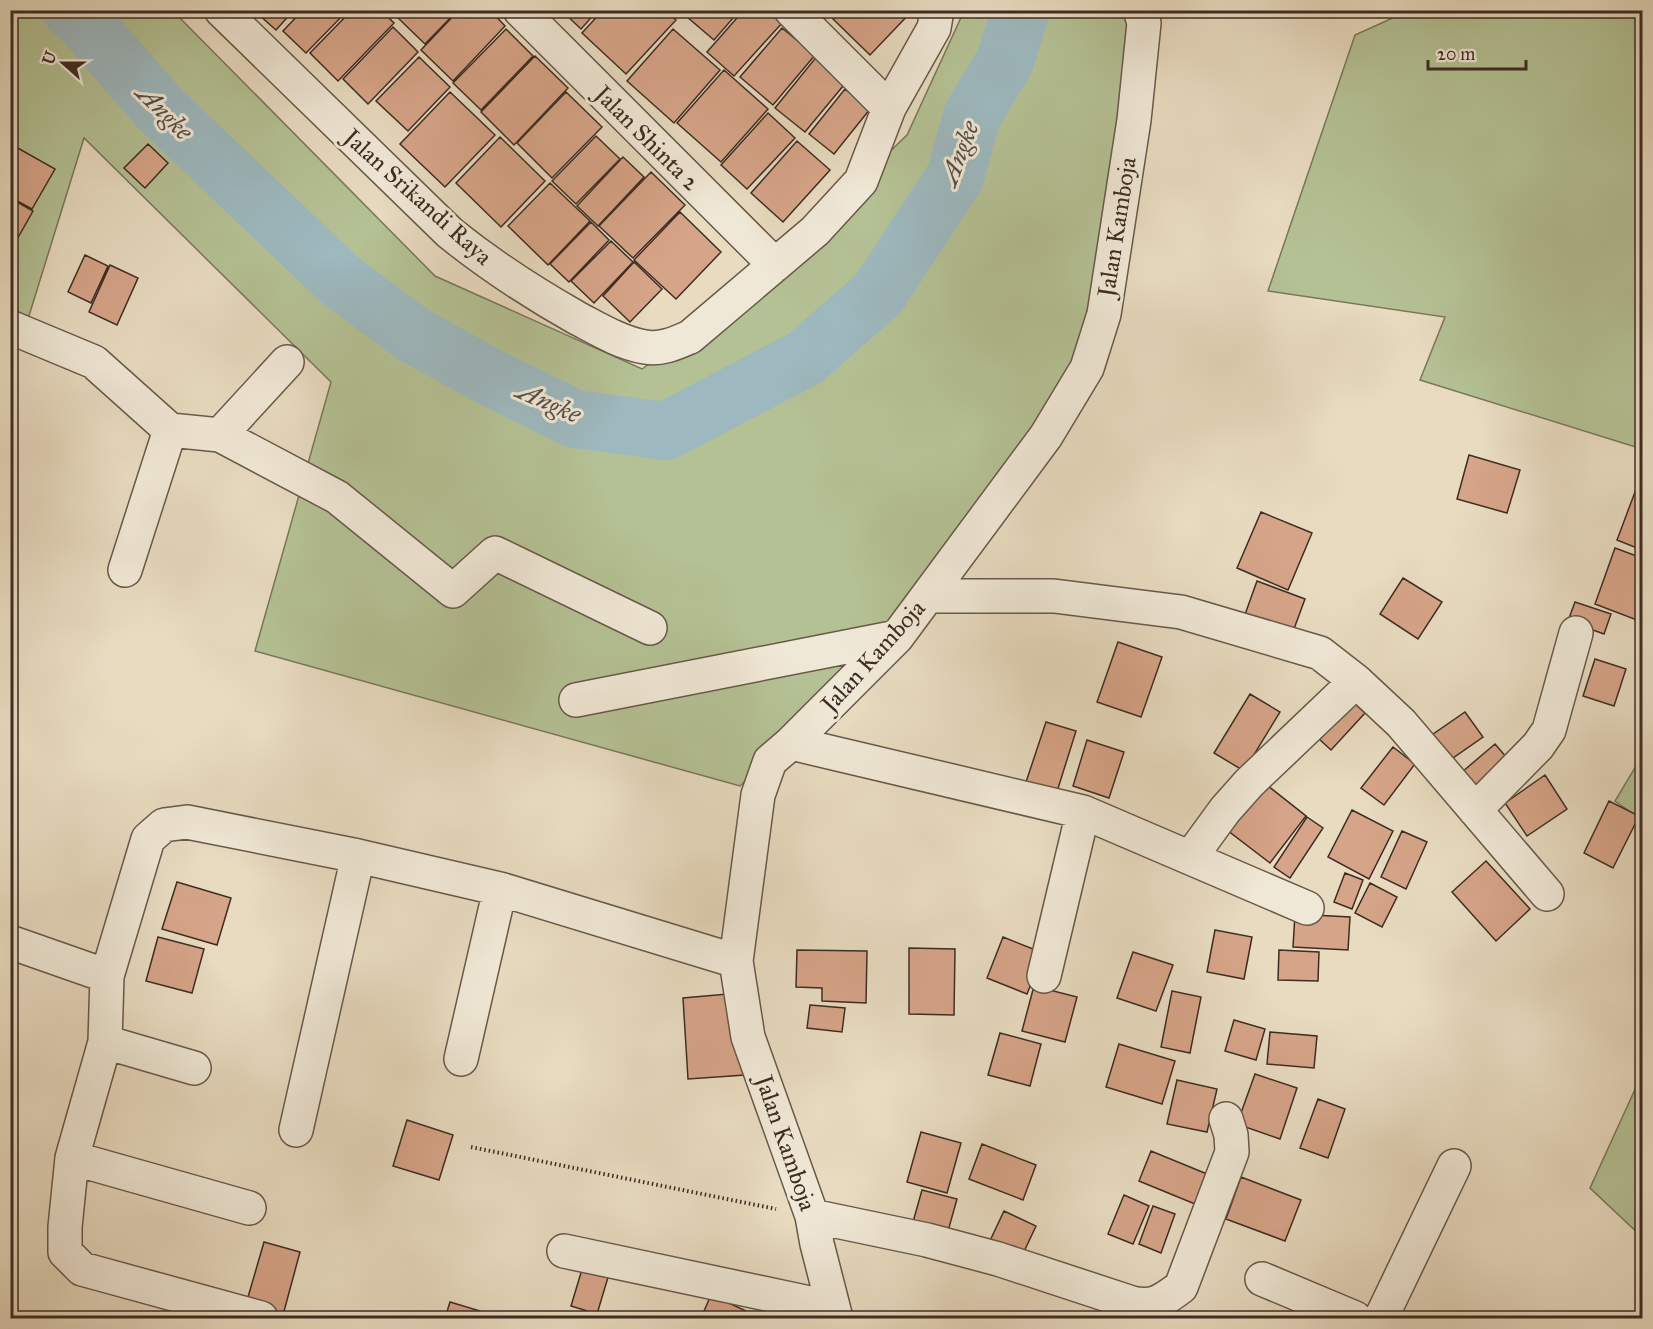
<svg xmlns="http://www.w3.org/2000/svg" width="1653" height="1329" font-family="'IM FELL Great Primer',serif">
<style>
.green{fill:#b4c194;stroke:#79765c;stroke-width:1.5}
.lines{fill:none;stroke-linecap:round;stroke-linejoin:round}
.river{stroke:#9db8be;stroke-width:58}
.building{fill:#d6a488;stroke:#3e2c23;stroke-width:1.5}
.street-casing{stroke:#68584a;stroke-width:36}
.path{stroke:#3e2c23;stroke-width:4;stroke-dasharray:1.5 3;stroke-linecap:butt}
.street{stroke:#f0e8d6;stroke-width:33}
.labels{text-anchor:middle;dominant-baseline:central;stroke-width:6;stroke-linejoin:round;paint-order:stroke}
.street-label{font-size:24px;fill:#3e2c23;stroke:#f0e8d6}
.water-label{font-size:26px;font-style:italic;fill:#564f4a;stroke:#f0e8d6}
</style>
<rect width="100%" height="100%" fill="#e8dbc0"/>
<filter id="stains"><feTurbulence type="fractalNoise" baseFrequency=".00333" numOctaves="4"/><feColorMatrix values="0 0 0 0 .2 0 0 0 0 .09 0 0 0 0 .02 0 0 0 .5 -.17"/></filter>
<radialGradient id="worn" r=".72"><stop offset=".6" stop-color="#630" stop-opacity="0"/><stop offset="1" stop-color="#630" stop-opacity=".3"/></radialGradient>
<path class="green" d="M10 11H173L435 276 642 369 727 308 907 135 964 11H1155L1104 338 933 600 740 786 255 651 331 382 84 138 28 319 11 313Z
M1408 11H1642V449L1420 380 1445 317 1268 291 1355 35Z
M1642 756V820L1615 801Z
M1642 1074V1237L1590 1188Z"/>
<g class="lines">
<path class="river" d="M71 10 81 18 160 109 341 281 414 335 488 376 575 419 666 431 805 358 878 294 955 177 972 116 1005 61 1021 10"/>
</g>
<path class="building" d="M264 10H294L276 30 259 15Z
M303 10H348L306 53 283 31Z
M352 10H381L394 23 338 81 310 53Z
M402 10H458L425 44 397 17Z
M459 10H490L505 26 453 81 421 50Z
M561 10H598L581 29Z
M603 10H666L676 20 626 74 582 33Z
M690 10H740L714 40 686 16Z
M744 10H770L783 22 734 76 707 52Z
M842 10H913L870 55 833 19Z
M393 27 418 52 368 104 343 79Z
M782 28 815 55 773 105 740 77Z
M506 29 533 56 481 110 453 83Z
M673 29 720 70 674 123 627 81Z
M818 55 848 80 805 132 775 108Z
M535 56 568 88 514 145 481 112Z
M419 57 450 87 408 131 376 101Z
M724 70 768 109 721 162 677 123Z
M845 89 870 109 834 154 809 134Z
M450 92 495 135 445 187 400 144Z
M566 92 602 127 552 178 517 143Z
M768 113 795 138 747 189 721 165Z
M596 136 620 159 576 204 552 181Z
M500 137 545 181 501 227 456 183Z
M797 141 830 170 783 222 751 193Z
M148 144 168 163 145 188 124 168Z
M16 147 55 169 32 209 10 197V157Z
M623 157 644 177 598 226 577 206Z
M651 172 685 205 633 258 599 226Z
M550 183 590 221 548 265 508 226Z
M10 198 33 211 16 241 10 238Z
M680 212 721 252 676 299 634 260Z
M591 222 609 240 569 282 550 264Z
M611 241 633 262 594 303 571 281Z
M85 255 108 266 91 303 68 292Z
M634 262 662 289 630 322 603 296Z
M110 265 138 278 117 325 89 312Z
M1469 455 1520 470 1507 513 1457 499Z
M1635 492 1642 495V550L1617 540Z
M1261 512 1312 533 1288 590 1237 568Z
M1615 548 1642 558V622L1595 604Z
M1403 578 1442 602 1418 639 1380 614Z
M1257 581 1305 599 1291 637 1243 620Z
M1575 602 1611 614 1604 634 1568 621Z
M1118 642 1162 657 1141 717 1097 702Z
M1595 659 1626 669 1614 706 1583 696Z
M1250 694 1280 712 1244 771 1214 753Z
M1352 701 1365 713 1331 750 1318 738Z
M1465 712 1483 737 1443 765 1426 739Z
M1046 722 1076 731 1055 798 1024 788Z
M1087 740 1124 752 1109 798 1073 786Z
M1495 744 1514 766 1473 800 1455 778Z
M1393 747 1415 764 1384 805 1361 788Z
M1545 775 1567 809 1527 836 1505 803Z
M1263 782 1306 816 1270 863 1227 830Z
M1609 801 1639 816 1613 868 1584 853Z
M1352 810 1393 831 1369 879 1328 857Z
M1307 817 1323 828 1290 878 1274 867Z
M1402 831 1427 842 1406 889 1381 877Z
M1486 861 1530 909 1496 941 1452 892Z
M1345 873 1363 880 1352 909 1334 902Z
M177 882 231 898 217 945 162 929Z
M1370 883 1397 897 1382 927 1355 913Z
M1295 914 1350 917 1348 950 1293 947Z
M1215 930 1252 937 1244 979 1207 972Z
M158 937 204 949 192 993 146 981Z
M1003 937 1043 953 1027 994 987 978Z
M909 948 955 949 954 1015 909 1014Z
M797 950 867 951 866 1003 822 1001V988L796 987Z
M1279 950 1319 952 1318 981 1278 980Z
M1133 952 1173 965 1156 1011 1117 998Z
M1034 986 1077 997 1065 1042 1022 1031Z
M1172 991 1201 997 1190 1053 1161 1047Z
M739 993 745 1075 688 1079 683 998Z
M810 1005 845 1008 842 1032 807 1028Z
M1234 1020 1265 1029 1256 1060 1225 1051Z
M1270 1032 1317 1036 1314 1068 1267 1064Z
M1000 1033 1041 1044 1030 1086 988 1075Z
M1119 1044 1175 1061 1162 1104 1106 1087Z
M1255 1074 1297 1088 1280 1139 1237 1124Z
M1177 1080 1217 1089 1207 1132 1167 1124Z
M1318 1099 1345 1109 1328 1158 1300 1148Z
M407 1120 453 1135 439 1180 393 1166Z
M921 1132 961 1143 947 1193 907 1182Z
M982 1144 1036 1165 1023 1200 969 1179Z
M1151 1151 1207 1174 1195 1204 1139 1181Z
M1241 1177 1301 1200 1285 1241 1226 1219Z
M922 1190 957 1199 948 1231 913 1222Z
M1124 1195 1149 1206 1133 1244 1108 1234Z
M1153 1206 1175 1214 1161 1253 1139 1244Z
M1004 1211 1036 1226 1020 1260 988 1245Z
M264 1242 300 1252 283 1315 246 1304Z
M583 1266 609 1274 597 1314 571 1306Z
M711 1295 755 1315 753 1318H701Z
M450 1302 480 1311 478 1318H445Z"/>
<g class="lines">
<defs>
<path id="street" d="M221 10 450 233C491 266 531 292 577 318 598 329 621 343 645 347 661 350 676 343 690 337L815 231 861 181 889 108 934 28 937 10
M520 10 775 265
M791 10 889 108
M10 327 94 362 170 430 220 435 337 497 453 591 495 553 650 628
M220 435 287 362
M125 570 170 430
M928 596H1054L1181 612 1320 653 1356 681
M576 700 897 637
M791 743 1083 812 1307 908
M1475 810 1538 746 1549 730 1576 633
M1190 858 1225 810 1249 783 1356 681 1401 723 1547 894
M10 942 107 976 148 839 164 825 187 822 358 856 500 889 736 961
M107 976 105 1042 72 1158 65 1227V1252L82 1269 261 1318
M1044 976 1083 812
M105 1042 194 1068
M461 1059 500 889
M296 1130 358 856
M72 1158 249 1208
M812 1216 927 1240 998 1259 1132 1303C1155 1308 1163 1300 1181 1287L1232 1152 1231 1135 1226 1119
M564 1251 833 1308
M1262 1279 1355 1318
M836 1318 817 1244 812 1216 748 1037 736 961 758 795 770 761 791 743 897 637 1046 436 1087 368 1104 314 1134 120 1144 23 1140 10
M1381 1318 1454 1166"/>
</defs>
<use href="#street" class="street-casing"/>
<path class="path" d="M471 1147 776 1209"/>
<use href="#street" class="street"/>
</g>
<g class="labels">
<g class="street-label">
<text transform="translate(647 138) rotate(45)">Jalan Shinta 2</text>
<text transform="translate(418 197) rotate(42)">Jalan Srikandi Raya</text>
<text transform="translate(1117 227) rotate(-81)">Jalan Kamboja</text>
<text transform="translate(873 656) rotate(-48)">Jalan Kamboja</text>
<text transform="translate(786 1143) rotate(71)">Jalan Kamboja</text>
</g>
<g class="water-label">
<text transform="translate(165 112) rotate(45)">Angke</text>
<text transform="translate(959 153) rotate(-69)">Angke</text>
<text transform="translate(549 402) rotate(24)">Angke</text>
</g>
</g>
<rect width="1653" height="1329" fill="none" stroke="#e8dbc0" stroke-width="36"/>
<rect x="12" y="12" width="1629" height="1305" fill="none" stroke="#3e2c23" stroke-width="3"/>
<rect x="18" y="18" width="1617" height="1293" fill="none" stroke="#3e2c23" stroke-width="1.5"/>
<g transform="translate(63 63) rotate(291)" stroke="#f0e8d6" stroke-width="4.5" paint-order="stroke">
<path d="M0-4.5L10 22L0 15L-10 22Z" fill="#3e2c23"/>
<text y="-9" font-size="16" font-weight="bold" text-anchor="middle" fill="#3e2c23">U</text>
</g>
<path d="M1428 60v9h98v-9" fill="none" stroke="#3e2c23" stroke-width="3"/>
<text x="1437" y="60" font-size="18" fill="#3e2c23" stroke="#f0e8d6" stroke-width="4.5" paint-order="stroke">20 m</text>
<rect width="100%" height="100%" filter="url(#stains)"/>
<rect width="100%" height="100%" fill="url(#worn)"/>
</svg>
